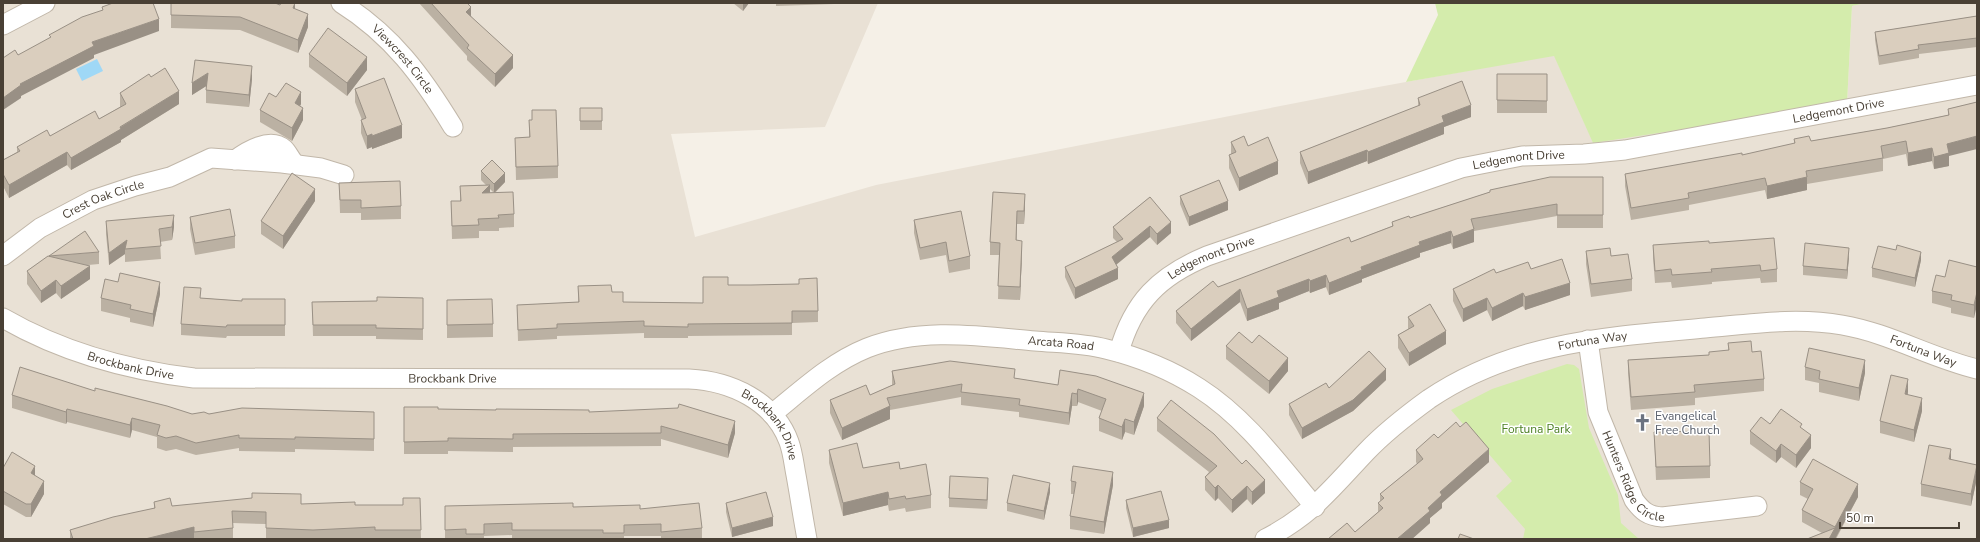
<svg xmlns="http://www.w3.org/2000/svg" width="1980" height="542" font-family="'Nunito Sans',sans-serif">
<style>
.residential{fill:#e9e1d5}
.green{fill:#d4ecac}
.water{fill:#9fd8f6}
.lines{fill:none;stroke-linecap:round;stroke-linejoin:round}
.minor-casing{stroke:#c1b7a9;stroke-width:21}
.minor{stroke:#fff;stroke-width:19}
.wall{fill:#bbb1a3;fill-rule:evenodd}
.shaded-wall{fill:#999085}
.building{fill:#dacebe;stroke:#999085}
.labels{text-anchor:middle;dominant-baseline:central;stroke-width:3;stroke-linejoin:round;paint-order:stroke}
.street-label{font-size:12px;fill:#494035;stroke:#fff}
.worship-label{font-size:12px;fill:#5b616d;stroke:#fff;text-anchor:start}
.park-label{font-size:12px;fill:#4c8023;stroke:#fff}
</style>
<rect width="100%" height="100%" fill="#f5f0e7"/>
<path class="residential" d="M3 3H878L825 127 671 134 695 237 876 185 1373 88 1554 55 1593 142 1847 104 1852 6 1866 3H1977V539H3Z"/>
<path class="green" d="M1435 3H1866L1852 6 1847 104 1593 143 1554 56 1406 82 1438 15Z
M1567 364 1574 365 1579 369 1589 428 1618 495 1621 523 1639 539H1645H1523L1525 529 1496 496 1512 481 1451 410 1492 389Z"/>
<path class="water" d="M97 59 103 71 82 81 76 69Z"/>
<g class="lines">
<defs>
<g id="minor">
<path id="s1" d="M341 3C392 35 422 76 453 127"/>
<path d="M3 25 45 3"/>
<path d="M235 160C247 151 270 137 284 149 288 153 291 160 295 164"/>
<path id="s2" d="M3 256 40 228 93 200 135 186 170 177 211 158 282 163 321 168 344 175"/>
<path id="s3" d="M3 318C62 352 127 370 194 378L689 379C731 381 774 401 789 442 793 453 794 465 796 475 800 497 803 518 807 539"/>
<path id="s4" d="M1588 340 1598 412 1634 500C1642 511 1648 516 1662 517L1757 506"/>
<path id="s5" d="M1119 352C1133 302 1159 276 1207 256L1461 168 1522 156 1584 154 1625 150 1977 85"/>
<path id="s6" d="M772 414C802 390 830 363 867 348 921 327 979 336 1035 341 1058 343 1083 343 1106 349 1139 357 1171 370 1199 388 1246 418 1279 464 1315 507"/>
<path id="s7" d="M1265 539C1312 515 1331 489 1366 452 1385 432 1407 415 1429 399 1513 342 1607 337 1705 328 1751 324 1796 317 1842 325 1889 333 1931 358 1977 369"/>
</g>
</defs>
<use href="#minor" class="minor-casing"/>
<use href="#minor" class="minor"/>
</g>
<path class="wall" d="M171 3 280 5 295 9 308 27 298 53 240 30 171 28Z
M419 3H467L471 16 513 68 495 87 467 60V56Z
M733 3H749L743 11Z
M776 3H834V4L776 6Z
M1977 16V47L1919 54V58L1879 65 1875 40V32Z
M309 54 367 70 347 96 309 67Z
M1497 74H1547V113H1497Z
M151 77 179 104 121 140V142L71 170 67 165 9 198 3 186V160L17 152V147L99 119 120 107V93Z
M252 79 249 107 206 103V86L192 95V83Z
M355 89 402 138 372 149V147L367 149 361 133V120H362L355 102Z
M276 97 301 104 300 106 303 120 292 141 260 122V110Z
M1418 98 1471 117 1444 127V134L1368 164 1367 161 1308 184 1300 163V152L1418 106Z
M1977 102 1949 156V166L1934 169 1932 161 1908 166 1906 154 1883 159V171L1807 184V190L1767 199 1765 190 1689 205V210L1631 220 1625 186V174L1742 155 1794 144V139L1811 141 1887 128 1948 115V109Z
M580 108H602V130H580Z
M532 110 558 166V178L516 180 515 138 529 137V120H532Z
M1231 142 1248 146 1278 174 1239 191 1229 168V155L1231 154Z
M481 171 505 182 495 193 514 214V227L499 228V231H479V238L452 239 451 201H460V186L486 185 481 180ZM490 189 494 193H490Z
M1603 177V228H1557V216L1474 231V242L1453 249 1451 243 1420 253V257L1362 279V282L1329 295 1326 287 1310 293 1309 291 1279 303V309L1247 321 1240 302 1191 341 1176 323V311L1218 287 1351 242 1392 226V222L1410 218 1490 192V190Z
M339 183 401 206V219L361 220V213H340Z
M993 192 1025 206 1024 224H1017L1016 240 1022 253 1020 300 998 299 999 255H990V242Z
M1180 196 1228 210 1189 226 1180 204Z
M1150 197 1171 233 1157 245 1150 237 1116 265 1118 279 1075 299 1065 277V267L1117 242 1113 238V227Z
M315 201 283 249 261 234V221Z
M190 217 235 236V248L195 255 190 229Z
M914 220 970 256V269L949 273 946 255 920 260 914 233Z
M106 221 174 227 172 240 160 242 161 259 125 262V254L109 265 106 234Z
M1709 243 1777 269V282L1761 283 1760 278 1712 282V284L1672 288 1671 282 1655 283 1653 258V245Z
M1896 250 1921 260 1915 287 1872 277V268Z
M1586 251 1611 256 1632 279V291L1591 297 1586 264Z
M99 252V264L88 265 90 279 61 299 56 293 41 303 27 284V271L49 256Z
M1849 256 1847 279 1803 275V266Z
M1977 267 1974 318 1951 313V308L1932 303V291L1945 277Z
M1531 269 1570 295 1525 310 1523 306 1492 321 1487 310 1463 322 1453 301V289L1496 273Z
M118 282 160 294 153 327 130 322V318L101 311V298Z
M728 285 818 311V322L792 323V335L688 336V338H644V333L557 336V339L518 341 517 305 578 302V286L612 292 623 302 703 303Z
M201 298 242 301 285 299V336H227L226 338 181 335V324Z
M423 298V340L376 339V336H313L312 302 377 301Z
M447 300 493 324V337L447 338Z
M1408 317 1446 344 1409 366 1398 348V335L1408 329Z
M1728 343 1752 352 1764 379V391L1695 398V405L1631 410 1628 373V360L1709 355 1728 351Z
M1226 346 1288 371 1269 394 1226 359Z
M1805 367 1865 373 1859 401 1819 392V383L1805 380Z
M1060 370 1144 406 1134 435 1125 432 1122 440 1099 431V418L1102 411 1078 402 1077 406H1072L1069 425 1019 417V412L961 405V397L890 410V419L842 440 830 413V400L870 395 892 385V371L1015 378 1058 385Z
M1386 380 1353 411 1302 439 1289 415V404L1329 388Z
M95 391 192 414 374 412V451L295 449V452L239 451V448L196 455 176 449 166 451 157 448V437L132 430 130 438 67 422 66 424 12 408V395Z
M1908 392V395L1922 411 1914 442 1880 433V421Z
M404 407 438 409 496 410 589 412 735 433 728 458 661 439V446L513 447V452L448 451V454H404Z
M1157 418 1265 493 1252 505 1247 499 1232 513 1218 498 1215 501 1205 490V477L1209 472 1157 431Z
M1770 424 1802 429 1811 448 1796 468 1781 457 1776 463 1750 444V431Z
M1654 432 1710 466V478L1656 480Z
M1438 438 1489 462 1442 503V508L1430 518V523L1412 539H1328L1355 532 1378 512V503L1380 502V494L1417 464 1416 462V450Z
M829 450 863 468 900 469 931 495V508L906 512 905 508 889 511 888 505 843 516 829 463Z
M1951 460 1977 478 1971 506 1921 496V484Z
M3 468 35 476 44 494 31 517H26L3 504Z
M1071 481 1113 485 1104 534 1070 529V516L1074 494H1071Z
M1800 482 1858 497 1836 539H1807L1822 533 1802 522V510L1808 499 1800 495Z
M988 487 987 509 949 507V498Z
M1050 492 1044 520 1007 511V503Z
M420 498 421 539H266V524L233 523V539H70V530L154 508V502L172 506 301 504 355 505H403Z
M1126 500 1169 528 1133 537 1126 508Z
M726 503 773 526 732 537 726 512Z
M445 506 573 507 640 509 702 528V539H661V536H624V539H512V535L484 536V539H445Z"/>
<path class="shaded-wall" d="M295 3V15L293 8Z
M743 3H749L743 11Z
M471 7V20L466 12Z
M308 14V27L298 53V40Z
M159 19V31L94 55V58L21 96V98L3 110V98L20 84 92 42Z
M513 55V68L495 87V74Z
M367 57V70L347 96V83Z
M252 66V79L249 107V95Z
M208 73V85L192 95V83Z
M179 91V104L121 140V142L71 170V158Z
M301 92V104L295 116V103Z
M1471 105V117L1444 127V134L1368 164V152L1442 116Z
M303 108V120L292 141V128Z
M402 125V138L372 149V136Z
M372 134V147L367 149V136Z
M1977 136V149L1949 156V166L1934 169V157L1947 144Z
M1932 148V161L1908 166V153Z
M1367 150V161L1308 184V172Z
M67 152V165L9 198V185Z
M1278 161V174L1239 191V178Z
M505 173V182L494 193V184Z
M1807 177V190L1767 199V186Z
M490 185V197L482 193Z
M315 189V201L283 249V236Z
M1025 194V206L1024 224V211Z
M1228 201V210L1189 226V217Z
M1017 211V224L1016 253V240Z
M174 215V227L172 240V227Z
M1171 222V233L1157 245V234Z
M1150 226V237L1112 268V257Z
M1474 229V242L1453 249V237Z
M1451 231V243L1420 253V257L1362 279V282L1329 295V283L1361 267 1419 242Z
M127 240 125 249V254L109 265V253Z
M1022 241V253L1020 300V287Z
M1849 248V256L1847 279V270Z
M1921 252V260L1915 287V278Z
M90 266V279L61 299V286Z
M1118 268V279L1075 299V288Z
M1326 275V287L1310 293V281Z
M1309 279V291L1279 303V309L1247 321V309L1277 291Z
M56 280V293L41 303V291Z
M160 282V294L153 327V314Z
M1570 283V295L1525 310V297Z
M1240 289V302L1191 341V329Z
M1977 292V305L1974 318V305Z
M1523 293V306L1492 321V308Z
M1487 298V310L1463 322V309Z
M1446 331V344L1409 366V353Z
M1288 358V371L1269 394V381Z
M1865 360V373L1859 401V388Z
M1386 369V380L1353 411 1302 439V428Z
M1908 379V392L1905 407V394Z
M1078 389V402L1077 406V394Z
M1072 393V406L1069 425V413Z
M1144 393V406L1134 435V422Z
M1922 398V411L1914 442V430Z
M890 406V419L842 440V428Z
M67 409V422L66 424V412Z
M132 418V430L130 438V425Z
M1125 419V432L1122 440V427Z
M735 421V433L728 458V445Z
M1811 435V448L1796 468V455Z
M1781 444V457L1776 463V451Z
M1489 449V462L1442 503V508L1430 518V523L1412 539H1397L1428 508 1440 492Z
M1951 449V462L1949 459Z
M1977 465V478L1971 506V494Z
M35 466V478L31 473Z
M1113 472V485L1104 534V522Z
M988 478V487L987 509V500Z
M1265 480V493L1252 505V492Z
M44 481V494L31 517V504Z
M1050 483V492L1044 520V511Z
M1858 484V497L1835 539V527Z
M1218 485V498L1215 501V488Z
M1247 486V499L1232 513V500Z
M888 492V505L843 516V503Z
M773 517V526L732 537V528Z
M1169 520V528L1133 537V528Z
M194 527V539H145Z
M1835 528V539H1829Z"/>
<path class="building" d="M113 3H153L159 19 92 42 94 46 20 84 21 85 3 98V58L15 50 18 55 51 37 49 35 82 17 103 10 102 7Z
M171 3H275L280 5 281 3H295L293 8 308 14 298 40 240 17 171 15Z
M431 3H467L471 7 466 12 513 55 495 74 467 48 469 45Z
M1977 16V38L1918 45 1919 49 1879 56 1875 32Z
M328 28 367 57 347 83 309 54Z
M195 60 252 66 249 95 206 90 208 73 192 83Z
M165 68 179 91 120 127 121 129 71 158 67 152 9 185 3 174V160L20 151 17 147 47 130 50 136 95 111 99 119 126 104 120 93 149 74 151 77Z
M1497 74H1547V101L1497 100Z
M384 78 402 125 372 136V134L367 136 361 120 366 118 355 89Z
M1462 81 1471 105 1442 116 1444 122 1368 152 1367 150 1308 172 1300 152 1420 105 1418 98Z
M286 83 301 92 295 103 303 108 292 128 260 110 269 93 276 97Z
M1977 102V136L1947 144 1949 153 1934 157 1932 148 1908 153 1906 141 1881 146 1883 158 1806 171 1807 177 1767 186 1765 178 1688 193 1689 198 1631 208 1625 174 1742 153V155L1795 143 1794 139 1809 136 1811 141 1887 128 1949 115 1948 109Z
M580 108H602V121H580Z
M532 110H556L558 166 516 167 515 138 530 137 529 120H532Z
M1244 136 1248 146 1268 137 1278 161 1239 178 1229 155 1236 152 1231 142Z
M492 160 505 173 494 184 481 171Z
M292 173 315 189 283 236 261 221Z
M1550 177H1603V215H1557V204L1471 219 1474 229 1453 237 1451 231 1419 242 1420 245 1361 267 1362 270 1329 283 1326 275 1310 281 1309 279 1277 291 1279 297 1247 309 1240 289 1191 329 1176 311 1213 281 1218 287 1349 237 1351 242 1393 226 1392 222 1409 216 1410 218 1490 192V190Z
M1219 180 1228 201 1189 217 1180 196Z
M400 181 401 206 361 208V200H340L339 183Z
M490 185 482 193 513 192 514 214 498 215 499 218 478 219 479 225 452 226 451 201H461L460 186Z
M993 192 1025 194 1024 211H1017L1016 240 1022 241 1020 287 998 286 1000 243 990 242Z
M1150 197 1171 222 1157 234 1150 226 1112 257 1118 268 1075 288 1065 267 1123 239 1113 227Z
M230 209 235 236 195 243 190 217Z
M961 211 970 256 949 261 946 242 920 248 914 220Z
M174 215 172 227 159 229 161 246 125 249 127 240 109 253 106 221Z
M85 231 99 252 49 256Z
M1774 238 1777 269 1761 271 1760 265 1711 269 1712 272 1672 275 1671 269 1655 271 1653 245 1709 241V243Z
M1805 243 1849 248 1847 270 1803 266Z
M1897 245 1921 252 1915 278 1872 268 1878 246 1896 250Z
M1610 248 1611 256 1628 254 1632 279 1591 284 1586 251Z
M48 256 90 266 61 286 56 280 41 291 27 271Z
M1562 259 1570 283 1525 297 1523 293 1492 308 1487 298 1463 309 1453 289 1494 269 1496 273 1528 262 1531 269Z
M1949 260 1977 267V292L1974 305 1951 300 1952 295 1932 291 1936 275 1945 277Z
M120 273 160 282 153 314 130 309 131 305 101 298 105 279 118 282Z
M703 277H728V285H751L799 284V279L817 278 818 311H792V323L688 324V327L644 326V321L557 324V328L518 330 517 305 579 302 578 286 611 285 612 292H623V302L703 303Z
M184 287 201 288 200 298 242 301V299H285V325H227L226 327 181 324Z
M377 297 423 298V329L376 328V325H313L312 302 377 301Z
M492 299 493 324 447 325V300Z
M1430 304 1446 331 1409 353 1398 335 1414 326 1408 317Z
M1239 332 1252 343 1259 335 1288 358 1269 381 1226 346Z
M1751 341 1752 352 1761 351 1764 379 1694 385 1695 392 1631 397 1628 360 1709 355V352L1729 350 1728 343Z
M1809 348 1865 360 1859 388 1819 379 1820 371 1805 367Z
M1369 351 1386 369 1353 400 1302 428 1289 404 1326 383 1329 388Z
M950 361 1015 369 1014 378 1058 385 1060 370 1096 376 1144 393 1134 422 1125 419 1122 427 1099 418 1106 399 1078 389 1077 394 1072 393 1069 413 1019 405 1020 399 961 392 962 384 887 398 890 406 842 428 830 400 866 385 870 395 895 384 892 371Z
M20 367 95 391V388L167 406 192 414 204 412 209 414 242 408 374 412V439L295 437V439L239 438V435L196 443 176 436 166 438 157 435 160 425 132 418 130 425 67 409 66 412 12 395Z
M1891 375 1908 379 1905 394 1922 398 1914 430 1880 421Z
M1171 400 1214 434 1242 464 1246 460 1265 480 1252 492 1247 486 1232 500 1218 485 1215 488 1205 477 1217 466 1157 418Z
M679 404 735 421 728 445 661 426V433L513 434V439L448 438V441L404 442V407H438V409L496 410V409L589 410V412L678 408Z
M1781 409 1802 424 1800 427 1811 435 1796 455 1781 444 1776 451 1750 431 1761 417 1770 424Z
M1456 422 1460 427 1466 422 1489 449 1440 492 1442 495 1428 508 1430 511 1397 539H1328L1347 523 1355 532 1383 508 1378 503 1384 498 1380 494 1423 459 1416 450 1434 434 1438 438Z
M1709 431 1710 466 1656 467 1654 432Z
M857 443 863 468 899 462 900 469 926 464 931 495 906 499 905 496 889 499 888 492 843 503 829 450Z
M1929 445 1951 449 1949 459 1977 465 1971 494 1921 484Z
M12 452 35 466 31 473 44 481 31 504H26L3 491V468Z
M1813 459 1858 484 1835 527 1802 510 1813 489 1800 482Z
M1073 466 1113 472 1104 522 1070 516 1076 482 1071 481Z
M1013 475 1050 483 1044 511 1007 503Z
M950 476 988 478 987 500 949 498Z
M1161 491 1169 520 1133 528 1126 500Z
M766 492 773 517 732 528 726 503Z
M252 493 301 494V504L355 502V505H403V498H420L421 530H375V527L313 530 266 528V512L232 511 233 528 194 532V527L145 539H134V538L133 539H73L70 530 113 517 155 508 154 502 170 498 172 506 252 498Z
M573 503V507L640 505V509L699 503 702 528 661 532V524L624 525V533H603V530H512V523L484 524V534H466V529L445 530V506Z
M1835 528 1829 539H1807Z
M1460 534 1474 539H1458Z"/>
<defs>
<symbol id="church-bare" viewBox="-9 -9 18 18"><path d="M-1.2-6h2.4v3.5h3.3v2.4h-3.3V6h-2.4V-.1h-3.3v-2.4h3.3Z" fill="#6b7280" stroke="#fff" stroke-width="2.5" paint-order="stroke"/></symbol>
</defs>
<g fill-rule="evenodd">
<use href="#church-bare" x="1630" y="410" width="25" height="25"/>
</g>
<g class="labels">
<g class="street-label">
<text stroke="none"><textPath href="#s1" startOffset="84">Viewcrest Circle</textPath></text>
<text stroke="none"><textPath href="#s5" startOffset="787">Ledgemont Drive</textPath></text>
<text stroke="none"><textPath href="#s5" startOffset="463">Ledgemont Drive</textPath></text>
<text stroke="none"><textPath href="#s2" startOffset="116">Crest Oak Circle</textPath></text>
<text stroke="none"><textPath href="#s5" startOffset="139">Ledgemont Drive</textPath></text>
<text stroke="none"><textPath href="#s7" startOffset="392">Fortuna Way</textPath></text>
<text stroke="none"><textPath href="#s6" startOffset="312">Arcata Road</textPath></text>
<text stroke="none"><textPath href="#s7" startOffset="728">Fortuna Way</textPath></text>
<text stroke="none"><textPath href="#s3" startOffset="137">Brockbank Drive</textPath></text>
<text stroke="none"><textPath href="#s3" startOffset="460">Brockbank Drive</textPath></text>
<text stroke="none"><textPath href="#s3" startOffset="796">Brockbank Drive</textPath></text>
<text stroke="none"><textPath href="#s4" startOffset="149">Hunters Ridge Circle</textPath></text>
</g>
<g class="worship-label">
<text x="1655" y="416">Evangelical<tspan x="1655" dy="14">Free Church</tspan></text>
</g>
<g class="park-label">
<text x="1536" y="429">Fortuna Park</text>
</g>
</g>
<rect width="1980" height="542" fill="none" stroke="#494035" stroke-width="8"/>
<path d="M1840 522v6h119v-6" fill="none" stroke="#494035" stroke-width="2"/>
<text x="1846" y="522" font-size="12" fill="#494035" stroke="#ffffff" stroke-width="3" paint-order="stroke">50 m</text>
</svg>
